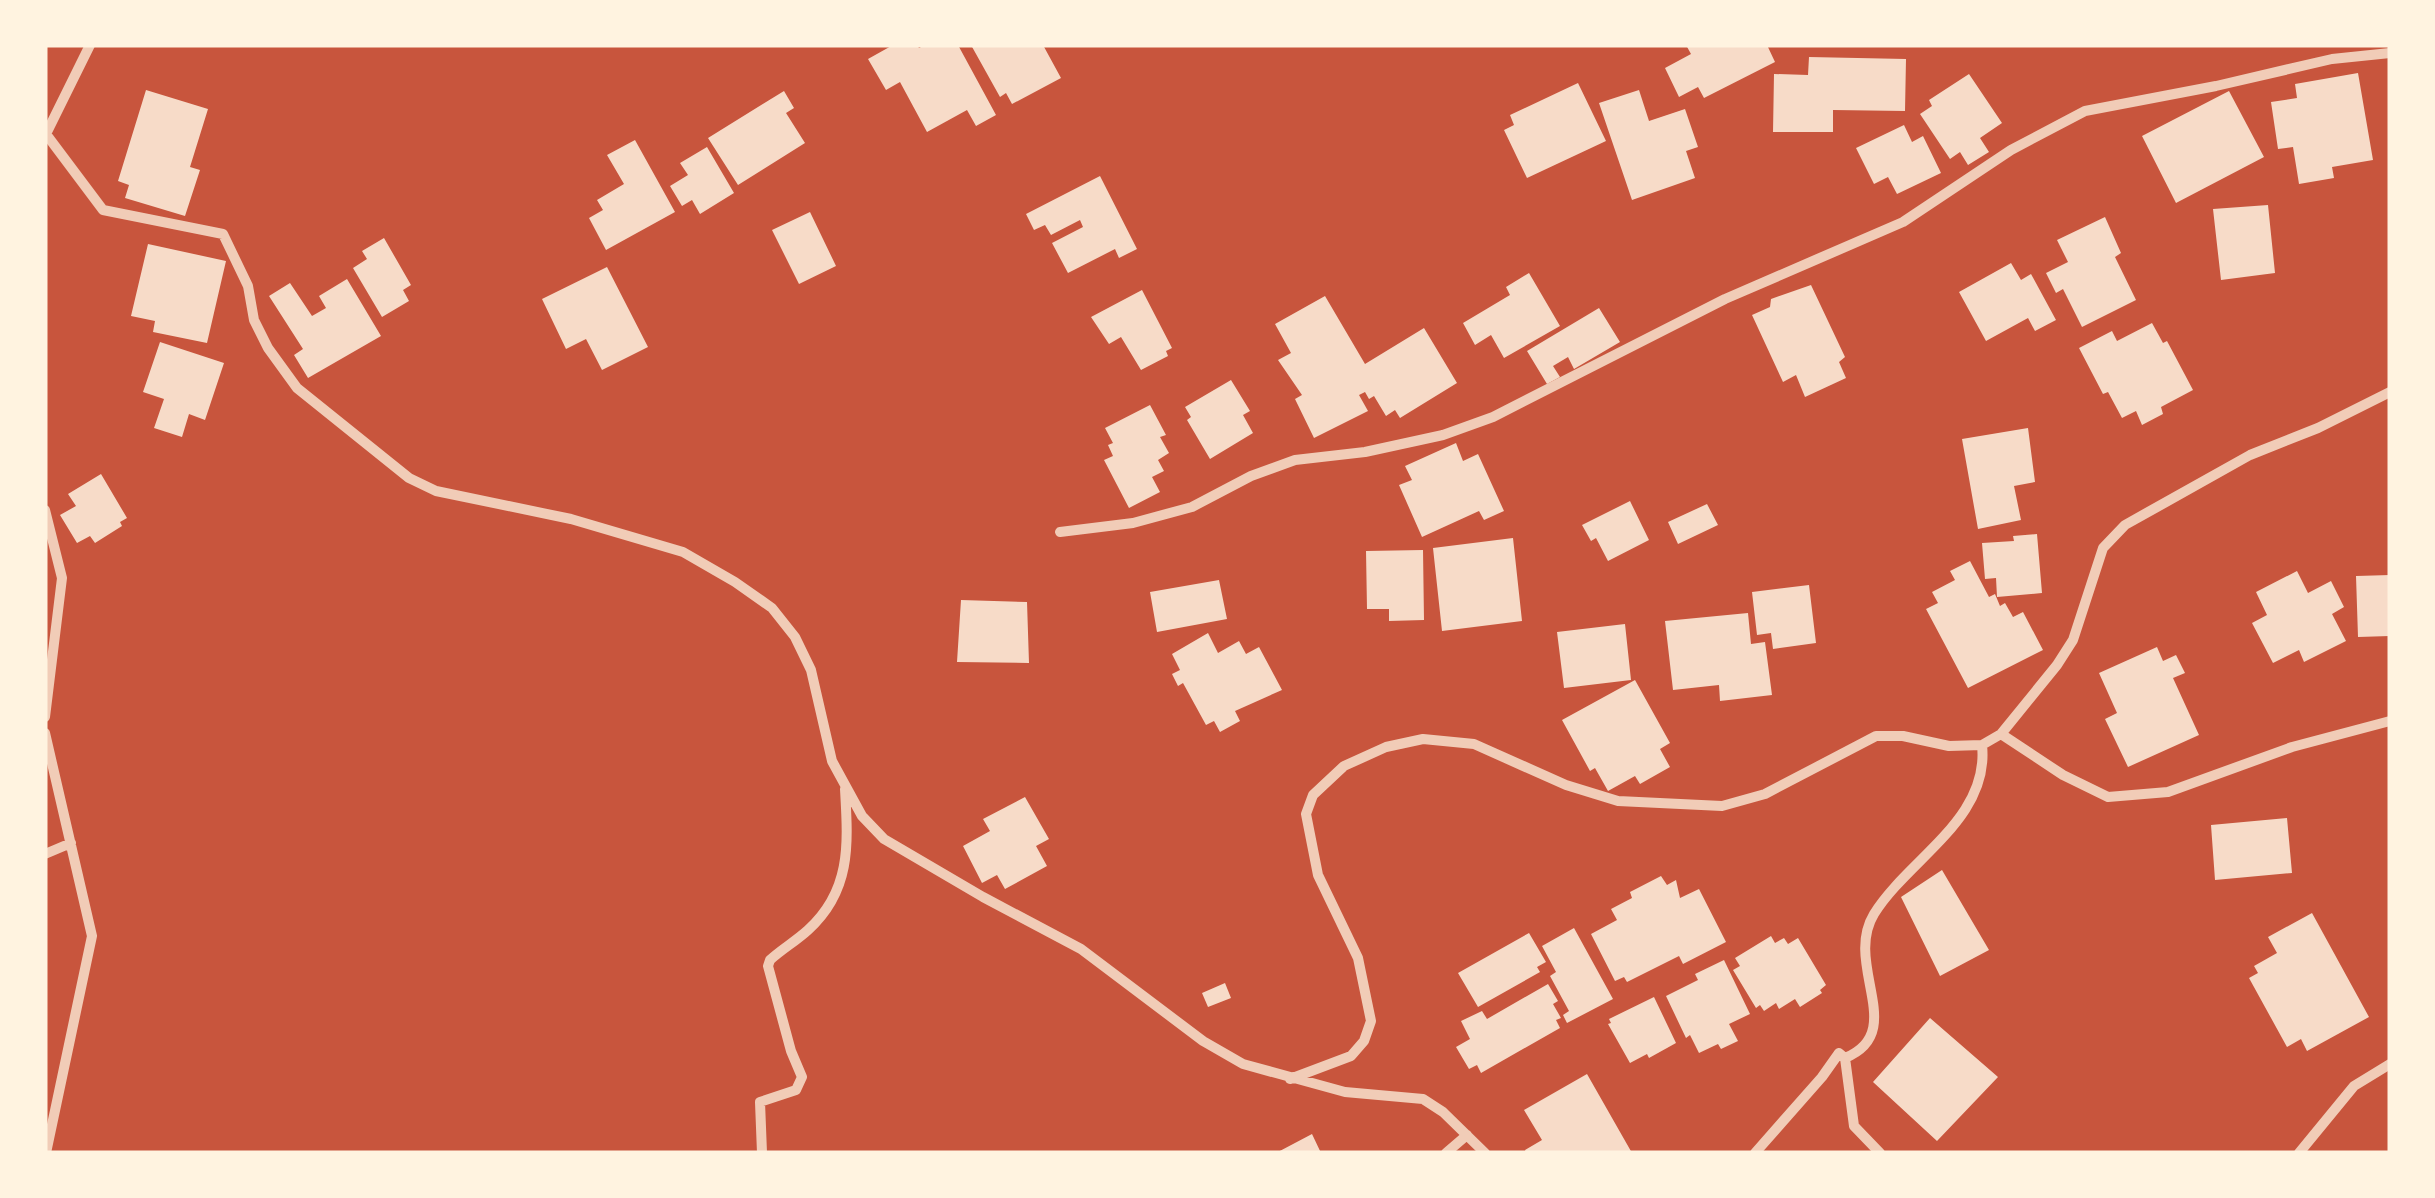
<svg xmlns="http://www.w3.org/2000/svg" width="2435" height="1198" font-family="'Fira Sans',sans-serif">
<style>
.building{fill:#f7dbc8}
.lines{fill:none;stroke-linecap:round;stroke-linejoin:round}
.minor{stroke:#f1ccb7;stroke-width:10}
</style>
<rect width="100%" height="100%" fill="#c8553d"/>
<path class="building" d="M893 45H917L919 48 925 45H958L996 115 976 126 967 110 927 132 900 82 886 90 868 59Z
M971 45H1043L1061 78 1012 104 1006 93 1000 97Z
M1686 45H1767L1775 62 1704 98 1698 87 1679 97 1665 68 1691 54Z
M1809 57 1906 59 1905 111 1833 110V132H1773L1774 74 1808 75Z
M2358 73 2373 160 2332 167 2334 178 2299 184 2293 147 2278 149 2271 102 2297 98 2295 84Z
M1969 74 2002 123 1980 138 1989 152 1968 165 1960 152 1950 159 1920 114 1932 106 1929 100Z
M1578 83 1606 141 1527 178 1504 130 1514 125 1510 115Z
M146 90 208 109 190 167 200 170 185 216 125 198 129 185 118 181Z
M1639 90 1649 121 1685 109 1698 147 1686 151 1695 178 1632 200 1599 103Z
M784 91 794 108 786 113 805 143 738 185 708 138Z
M2229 91 2264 157 2176 203 2142 136Z
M1904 125 1912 142 1923 136 1941 173 1897 194 1888 177 1874 184 1856 148Z
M635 140 675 212 606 250 589 218 603 210 597 200 624 184 607 155Z
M707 147 734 193 700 214 692 200 682 206 670 186 688 175 680 163Z
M1100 176 1137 249 1119 258 1115 249 1068 273 1052 243 1083 227 1080 220 1051 235 1045 225 1034 230 1026 214Z
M2268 205 2275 273 2221 280 2213 209Z
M810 212 836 266 799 284 772 230Z
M2105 217 2121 253 2115 257 2136 300 2082 327 2063 289 2056 293 2046 273 2068 262 2057 240Z
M384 238 411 285 403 290 409 301 382 317 353 268 367 259 362 251Z
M148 244 226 261 207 343 153 332 155 321 131 316Z
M2011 263 2021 280 2031 274 2056 320 2035 331 2028 318 1986 341 1959 292Z
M607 267 648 347 602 370 586 339 566 349 542 299Z
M1529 273 1560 326 1504 358 1491 335 1475 345 1463 323 1510 295 1506 287Z
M347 279 381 336 308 378 294 355 303 349 269 296 290 283 312 316 326 308 319 296Z
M1811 285 1845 357 1839 362 1846 378 1805 397 1796 375 1783 382 1752 315 1770 307 1771 299Z
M1142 290 1172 348 1166 351 1168 356 1141 370 1121 337 1109 344 1091 317Z
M1325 296 1365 364 1424 328 1457 383 1400 418 1395 410 1386 416 1374 396 1369 399 1365 392 1359 395 1368 411 1314 438 1295 399 1302 395 1278 360 1291 353 1275 324Z
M1599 308 1620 342 1574 369 1568 357 1553 366 1560 377 1547 384 1527 351Z
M2152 323 2163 343 2167 341 2193 390 2161 407 2163 414 2142 425 2136 411 2122 418 2108 392 2103 394 2079 348 2112 331 2117 341Z
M160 342 224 363 205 420 189 414 182 437 154 428 164 399 143 392Z
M1231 380 1250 411 1243 415 1253 433 1210 459 1187 420 1191 417 1185 407Z
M1150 405 1166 435 1160 437 1169 453 1158 460 1164 471 1152 477 1160 492 1129 508 1104 460 1113 456 1108 445 1113 443 1105 428Z
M2028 428 2035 482 2014 486 2021 520 1978 529 1962 439Z
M1456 443 1463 461 1478 454 1504 511 1484 520 1479 511 1422 537 1399 485 1412 480 1405 466Z
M101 474 127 518 120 522 122 526 95 543 90 536 77 543 60 515 76 506 68 494Z
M1630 501 1649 540 1608 561 1596 538 1591 541 1582 525Z
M1707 504 1718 525 1678 544 1668 522Z
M2037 534 2042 593 1997 597 1996 578 1985 579 1982 543 2014 541 2013 536Z
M1513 538 1522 621 1442 631 1433 548Z
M1423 550 1424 620 1389 621V609H1367L1366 551Z
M1970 561 1989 597 1995 594 2000 606 2005 603 2013 617 2023 612 2043 650 1968 688 1926 609 1938 603 1932 592 1955 580 1950 571Z
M2297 571 2308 593 2331 581 2344 607 2332 614 2346 641 2304 662 2299 650 2273 663 2252 623 2267 615 2256 592Z
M2390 575V636L2358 637 2356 576Z
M1219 580 1227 619 1157 632 1150 592Z
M1809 585 1816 643 1773 649 1771 633 1757 635 1752 592Z
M961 600 1027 602 1029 663 957 662Z
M1748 613 1751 644 1765 642 1772 695 1720 701 1719 685 1673 690 1665 621Z
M1625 624 1631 680 1564 688 1557 632Z
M1208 633 1218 653 1239 641 1246 654 1259 647 1282 690 1235 711 1240 721 1220 732 1214 721 1206 725 1183 683 1178 686 1172 674 1180 670 1172 654Z
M2157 647 2163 661 2176 655 2185 673 2173 678 2199 735 2128 767 2105 719 2117 713 2099 673Z
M1635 680 1670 743 1660 749 1670 767 1640 784 1635 776 1608 791 1595 768 1590 771 1562 720Z
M1025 797 1049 839 1036 846 1047 866 1005 889 997 875 982 883 963 846 990 831 983 819Z
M2287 818 2292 873 2215 880 2211 825Z
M1942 870 1989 950 1940 976 1901 897Z
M1661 876 1667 885 1676 880 1680 898 1699 889 1726 942 1683 964 1679 956 1627 982 1624 977 1615 981 1591 934 1617 920 1611 909 1632 898 1630 892Z
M2312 913 2369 1017 2307 1051 2301 1039 2287 1047 2249 978 2258 973 2254 966 2277 953 2268 937Z
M1574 928 1613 999 1567 1023 1563 1015 1569 1011 1550 976 1556 972 1542 946Z
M1529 933 1546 962 1537 967 1540 972 1478 1007 1458 973Z
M1771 936 1775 943 1784 938 1788 944 1798 938 1826 985 1820 990 1822 993 1800 1007 1795 999 1779 1009 1776 1003 1764 1011 1760 1005 1756 1008 1733 970 1740 966 1735 958Z
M1724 960 1750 1014 1729 1024 1738 1041 1721 1049 1718 1044 1699 1053 1690 1035 1686 1038 1666 996 1698 980 1695 974Z
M1225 983 1231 998 1208 1007 1202 993Z
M1548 984 1558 1001 1553 1004 1561 1018 1556 1020 1560 1028 1481 1073 1477 1065 1469 1069 1456 1047 1470 1039 1461 1021 1482 1011 1487 1019Z
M1654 997 1676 1043 1649 1058 1647 1054 1630 1063 1608 1024 1611 1023 1609 1019Z
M1930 1018 1998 1077 1937 1141 1873 1082Z
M1587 1074 1632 1153H1526L1525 1150 1542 1140 1524 1110Z
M1312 1134 1321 1153H1276Z"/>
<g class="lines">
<path class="minor" d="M90 45 46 134 103 210 223 234 248 286 254 320 268 348 297 388 409 478 436 491 571 519 683 552 735 582 772 608 795 637 811 670 832 761 862 816 884 839 983 897 1081 949 1203 1041 1243 1064 1345 1092 1423 1099 1443 1112 1485 1153
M45 510 62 578 45 717
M1060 532 1133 523 1192 507 1251 476 1295 460 1365 452 1443 435 1493 417 1725 299 1903 222 2011 150 2085 111 2216 86 2332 59 2390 53
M45 733 92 936 46 1153
M2001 734 2063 775 2108 797 2168 792 2292 747 2390 721
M45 854 71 843
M1845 1058 1854 1126 1880 1153
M1290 1079 1351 1056 1364 1041 1371 1021 1358 958 1318 875 1306 814 1313 795 1344 766 1386 747 1423 739 1474 744 1566 785 1618 801 1722 806 1765 794 1876 736H1903L1949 746 1982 745 2001 734 2057 665 2073 640 2103 548 2125 525 2250 455 2318 428 2390 392
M762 1153 760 1102 796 1090 802 1077 791 1051 768 966 770 960C782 949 796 941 808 930 852 890 848 843 845 789
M1446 1153 1467 1135
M1755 1153 1822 1077 1839 1053 1845 1058C1909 1032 1843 965 1874 914 1908 859 1990 819 1982 745
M2299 1153 2354 1086 2390 1064"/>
</g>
<rect width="2435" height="1198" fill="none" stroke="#fff3e0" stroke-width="95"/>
</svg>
